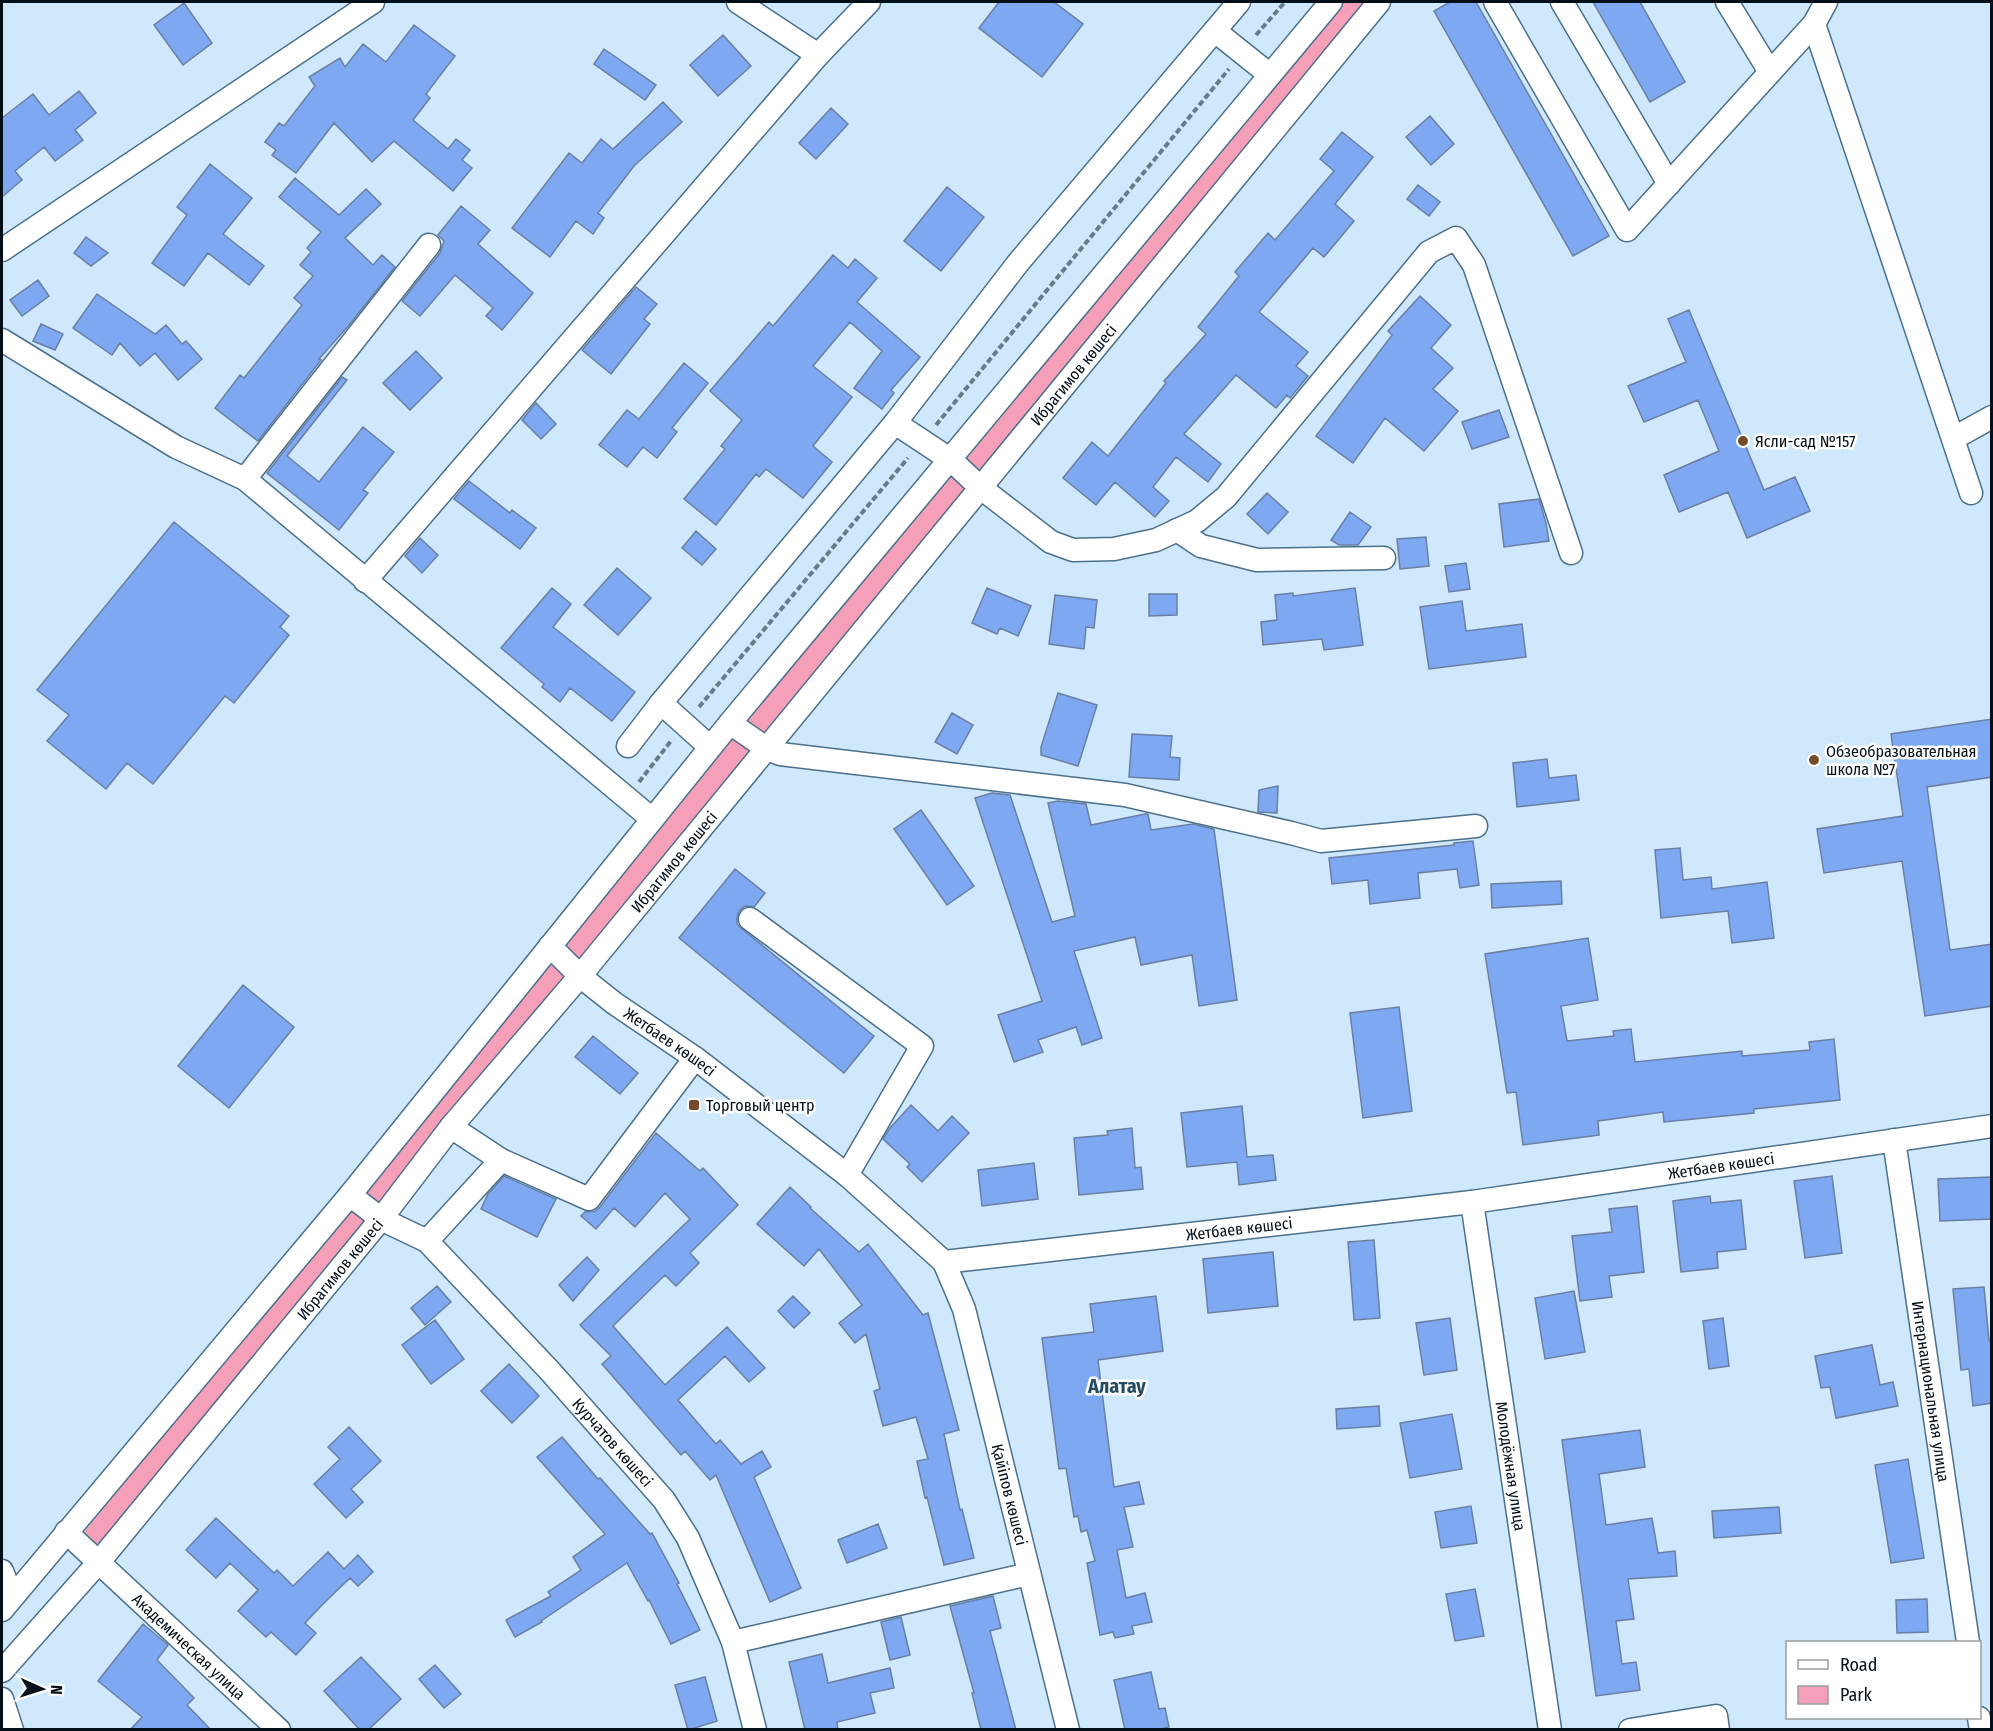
<svg xmlns="http://www.w3.org/2000/svg" width="1993" height="1731" font-family="'Fira Sans Condensed',sans-serif">
<style>
.green{fill:#f59fb8}
.building{fill:#7ea8f1;stroke:#6a7fa3;stroke-width:1.5}
.lines{fill:none;stroke-linecap:round;stroke-linejoin:round}
.minor-casing{stroke:#4b708c;stroke-width:25}
.path{stroke:#687b89;stroke-width:4;stroke-dasharray:6 3;stroke-linecap:butt}
.minor{stroke:#fff;stroke-width:22}
.poi-dot{fill:#734c29;stroke:#fff;stroke-width:2}
.labels{text-anchor:middle;dominant-baseline:central;stroke-width:5;stroke-linejoin:round;paint-order:stroke}
.street-label{font-size:16px;fill:#020f19;stroke:#fff}
.poi-label{font-size:16px;fill:#020f19;stroke:#fff;text-anchor:start}
.quarter-label{font-size:20px;font-weight:bold;fill:#264b64;stroke:#fff}
</style>
<rect width="100%" height="100%" fill="#d0e8fb"/>
<path class="green" d="M1335 2H1374L762 742 736 722Z
M732 729 756 748 578 968 554 945Z
M550 952 572 974 379 1214 353 1195Z
M351 1198 376 1218 98 1559 77 1541Z"/>
<path class="building" d="M999 2H1054L1083 24 1042 77 979 28Z
M1450 2H1476L1609 236 1573 256 1434 11Z
M1593 2H1640L1685 82 1650 102Z
M184 3 212 43 183 65 154 25Z
M414 25 455 56 426 94 430 98 413 120 448 149 456 139 470 150 462 160 472 168 453 191 394 141 372 162 334 123 296 173 272 155 276 150 265 142 279 123 284 126 315 86 309 77 340 58 345 67 363 44 386 62Z
M723 35 751 66 718 96 690 65Z
M604 49 656 85 645 100 594 64Z
M79 91 96 113 75 130 83 140 55 161 44 147 15 171 22 180 2 197V118L33 94 49 115Z
M663 102 682 122 634 166 598 213 604 218 593 234 576 221 550 257 512 228 569 153 582 163 601 139 613 149Z
M831 108 848 124 816 159 799 143Z
M1430 116 1454 144 1431 165 1406 137Z
M1342 132 1373 157 1335 204 1354 221 1324 257 1313 248 1259 312 1308 352 1296 366 1308 376 1290 398 1287 395 1276 408 1236 375 1184 434 1221 464 1208 482 1176 457 1153 487 1169 501 1155 517 1115 482 1096 505 1063 478 1092 442 1108 456 1166 383 1164 381 1206 334 1198 327 1239 276 1235 272 1268 233 1275 240 1334 171 1320 159Z
M210 164 252 198 223 234 264 266 249 285 208 253 184 286 152 263 187 215 177 207Z
M295 178 339 215 366 189 381 204 345 238 373 265 382 255 395 267 350 324 319 359 321 360 258 441 215 408 240 375 244 378 302 305 294 298 313 276 300 265 311 252 307 248 321 232 279 197Z
M1418 185 1440 202 1429 216 1407 199Z
M947 187 984 217 941 271 904 241Z
M461 206 490 230 478 244 533 293 502 330 486 316 493 308 455 275 420 316 402 301 440 253 444 241 438 235Z
M86 237 108 253 91 266 74 253Z
M833 255 848 268 855 259 877 278 857 302 920 357 891 390 894 393 882 409 854 388 882 351 850 322 813 366 852 397 813 446 832 462 803 498 766 469 759 477 756 474 716 525 684 499 725 449 721 446 742 420 710 391 769 322 773 326Z
M38 280 49 296 22 316 10 300Z
M636 287 657 304 644 319 650 324 611 374 582 350Z
M97 294 155 334 166 325 182 344 186 341 202 359 178 380 155 353 140 366 120 343 112 355 73 328Z
M1420 296 1451 325 1431 348 1453 368 1433 389 1458 411 1424 451 1385 418 1353 463 1316 436 1392 335 1388 331Z
M1689 310 1764 490 1795 477 1810 511 1747 538 1728 492 1679 512 1664 475 1719 451 1698 400 1644 422 1628 386 1686 362 1668 319Z
M41 324 63 334 55 350 33 341Z
M416 351 442 378 410 410 383 383Z
M684 363 708 383 672 428 677 432 657 458 643 447 627 467 599 445 627 410 639 419Z
M342 377 347 380 287 456 319 482 363 427 394 452 363 490 368 493 339 530 267 473Z
M536 403 556 424 541 439 522 420Z
M1499 410 1509 437 1472 449 1462 422Z
M469 481 510 513 512 510 536 528 520 549 454 499Z
M1267 493 1288 512 1268 534 1247 514Z
M1539 499 1546 523 1549 541 1504 547 1499 504Z
M1350 512 1371 527 1358 545H1339L1331 540Z
M174 522 289 616 280 627 289 635 234 703 225 696 153 784 127 763 106 789 47 741 69 715 37 690Z
M696 531 716 549 702 565 682 548Z
M1426 537 1429 566 1400 569 1397 539Z
M420 538 438 555 422 573 405 556Z
M1466 563 1470 589 1449 592 1445 566Z
M617 568 651 598 618 635 584 605Z
M552 588 571 604 553 627 635 692 612 721 570 688 560 702 542 687 544 684 501 648Z
M987 588 1031 606 1018 636 1000 628 997 634 972 623Z
M1355 588 1363 645 1324 650 1322 639 1263 645 1261 622 1277 620 1275 595 1293 593V596Z
M1149 594H1177V615L1149 616Z
M1055 595 1097 600 1094 628 1086 627 1084 649 1049 644Z
M1462 601 1466 631 1522 624 1526 657 1429 669 1420 607Z
M1058 693 1097 705 1078 766 1041 755V747Z
M952 713 973 725 957 754 935 742Z
M1992 719V777L1927 787 1950 950 1992 944V1006L1925 1016 1902 861 1824 873 1817 829 1903 816 1891 734Z
M1132 734 1172 736 1170 757 1180 758 1179 780 1129 777Z
M1547 759 1549 778 1576 775 1579 800 1517 807 1513 763Z
M1278 786 1277 813 1258 812 1259 790Z
M992 793 1010 795 1052 922 1075 916 1048 803 1058 801 1086 804 1091 825 1145 814H1148L1151 830 1193 824 1214 829 1237 1000 1199 1006 1192 955 1141 965 1135 937 1074 951 1102 1038 1082 1045 1076 1027 1038 1040 1043 1052 1014 1062 998 1015 1042 1001 975 798Z
M921 810 974 886 947 905 894 829Z
M1473 841 1479 885 1460 888 1457 869 1418 873 1420 898 1370 904 1368 880 1332 884 1329 858 1454 845V843Z
M1680 848 1683 880 1711 877 1712 889 1767 882 1774 938 1732 943 1728 911 1661 918 1655 850Z
M735 869 765 893 754 907 745 906 739 911 737 918V924L742 929 874 1036 844 1073 679 938Z
M1561 881 1562 904 1492 908 1491 884Z
M1588 938 1598 1000 1561 1006 1567 1041 1614 1036 1613 1031 1631 1029 1635 1062 1742 1051V1056L1810 1050 1809 1042 1834 1039 1840 1100 1754 1109V1113L1664 1122 1663 1112 1598 1121 1599 1135 1523 1145 1516 1092 1507 1093 1485 954Z
M243 985 294 1027 229 1108 178 1066Z
M1399 1007 1412 1111 1363 1118 1350 1013Z
M593 1036 638 1073 620 1094 575 1057Z
M911 1105 938 1131 952 1116 969 1133 922 1182 907 1167 910 1164 883 1139 890 1128Z
M1242 1106 1247 1157 1273 1155 1276 1180 1239 1185 1237 1162 1187 1167 1181 1113Z
M1132 1128 1135 1168 1141 1167 1143 1189 1079 1195 1074 1138 1108 1135 1107 1131Z
M656 1133 700 1171 703 1168 738 1205 690 1253 699 1263 676 1286 665 1275 613 1326 665 1385 727 1327 765 1368 749 1382 725 1356 678 1400 716 1444 720 1440 741 1464 762 1451 771 1467 754 1477 801 1588 770 1602 716 1475 710 1480 685 1451 681 1455 602 1364 611 1356 580 1325 690 1219 665 1193 635 1227 614 1208 596 1229 581 1216 585 1212 595 1211 600 1207Z
M1034 1163 1038 1199 982 1206 978 1170Z
M504 1176 556 1199 537 1237 481 1209 488 1194Z
M1832 1176 1842 1253 1805 1258 1794 1181Z
M1992 1177V1219L1940 1221 1938 1179Z
M790 1187 811 1207 810 1208 859 1252 868 1244 923 1315 928 1313 959 1430 944 1434 960 1510 962 1509 974 1558 944 1565 927 1497 925 1498 917 1461 928 1459 916 1417 883 1426 874 1391 880 1389 866 1334 855 1343 839 1323 862 1305 819 1249 804 1266 757 1224Z
M1710 1196 1711 1203 1741 1200 1746 1249 1717 1252 1718 1268 1681 1272 1673 1201Z
M1637 1206 1644 1272 1609 1276 1612 1297 1580 1301 1572 1236 1612 1232 1609 1209Z
M1374 1240 1380 1318 1354 1320 1348 1242Z
M1273 1252 1278 1306 1208 1313 1203 1259Z
M587 1257 599 1270 573 1301 559 1285Z
M437 1286 451 1302 425 1325 411 1308Z
M1984 1287 1989 1340 1992 1339V1403L1973 1406 1969 1369 1961 1370 1953 1289Z
M1574 1291 1585 1352 1545 1359 1535 1298Z
M793 1296 810 1313 794 1328 778 1311Z
M1156 1296 1163 1351 1098 1360 1114 1487 1139 1482 1144 1504 1124 1507 1133 1547 1117 1550 1126 1598 1145 1593 1152 1622 1132 1626 1134 1634 1115 1638 1113 1632 1100 1635 1087 1563 1095 1561 1087 1530 1081 1532 1078 1516 1074 1517 1066 1468 1059 1469 1042 1338 1094 1332 1090 1304Z
M1450 1318 1457 1370 1424 1375 1416 1323Z
M1723 1318 1729 1366 1709 1369 1703 1321Z
M435 1320 464 1359 431 1384 402 1345Z
M1872 1345 1880 1385 1893 1382 1898 1406 1836 1418 1830 1387 1821 1388 1815 1356Z
M509 1364 539 1396 512 1423 481 1391Z
M1379 1406 1380 1426 1337 1429 1336 1409Z
M1452 1414 1462 1469 1410 1478 1400 1423Z
M349 1427 381 1461 351 1489 363 1502 346 1518 314 1484 340 1459 328 1447Z
M1640 1430 1645 1467 1599 1474 1606 1525 1652 1518 1658 1553 1675 1551 1677 1576 1628 1579 1634 1619 1616 1621 1622 1664 1636 1662 1640 1690 1596 1696 1562 1440Z
M562 1437 598 1479 600 1478 650 1534 652 1533 679 1583 677 1584 700 1630 671 1644 649 1600 648 1601 627 1563 541 1621 542 1622 515 1637 506 1620 551 1596 548 1592 581 1570 573 1557 605 1534 537 1457Z
M1908 1459 1924 1558 1891 1563 1875 1465Z
M1471 1506 1477 1543 1441 1548 1435 1512Z
M1779 1507 1781 1533 1714 1538 1712 1511Z
M216 1518 274 1573 277 1570 293 1586 328 1552 344 1569 358 1555 373 1572 358 1586 350 1578 324 1603 305 1623 316 1633 296 1655 271 1632 266 1637 238 1611 258 1590 230 1563 216 1578 186 1550Z
M878 1524 887 1548 847 1563 838 1540Z
M1475 1589 1484 1636 1455 1641 1446 1594Z
M993 1596 1001 1628 990 1631 1016 1730H981L972 1693H974L950 1606Z
M1927 1599 1928 1632 1897 1633 1896 1600Z
M901 1617 910 1655 890 1660 881 1622Z
M143 1624 168 1645 157 1660 194 1698 187 1705 211 1730H130L142 1717 98 1681Z
M822 1654 828 1683 890 1668 894 1688 870 1693 875 1713 837 1722 838 1730H805L789 1662Z
M361 1657 401 1699 368 1730H360L324 1691Z
M435 1665 461 1694 444 1708 419 1679Z
M1151 1672 1159 1709 1165 1708 1169 1727 1157 1730H1125L1114 1680Z
M705 1677 717 1721 688 1730 675 1685Z"/>
<g class="lines">
<defs>
<g id="minor">
<path d="M738 2 818 55"/>
<path d="M1495 2 1627 230 1814 24 1826 2"/>
<path d="M1562 2 1669 184"/>
<path d="M1727 2 1770 72"/>
<path d="M1814 24 1971 493"/>
<path d="M1215 31 1270 75"/>
<path d="M2 250 373 2"/>
<path d="M2 340 176 447 245 479 652 819"/>
<path d="M895 423 951 460 981 488 1051 542 1073 550 1114 549 1156 540 1197 521 1226 497 1429 252 1456 238 1474 265 1571 553"/>
<path d="M1954 438 1992 417"/>
<path d="M245 479 429 245"/>
<path d="M1177 530 1201 546 1257 560 1384 558"/>
<path d="M365 581 818 55 869 2"/>
<path d="M661 703 710 747"/>
<path d="M730 723 766 748 780 754 1125 795 1291 833 1321 841 1476 826"/>
<path d="M628 746 661 703 895 423 1018 263 1239 2"/>
<path d="M750 919 922 1046 847 1175"/>
<path id="s1" d="M550 946 580 976 614 1003 695 1058 847 1175 944 1262 964 1309 1068 1730"/>
<path d="M451 1127 501 1160 589 1199 695 1058"/>
<path id="s2" d="M1894 1140 1968 1642"/>
<path id="s3" d="M350 1195 381 1219 427 1241 549 1370 664 1500 688 1538 733 1642 755 1730"/>
<path id="s4" d="M1472 1202 1550 1730"/>
<path d="M427 1241 501 1160"/>
<path id="s5" d="M944 1262 1472 1202 1992 1126"/>
<path id="s6" d="M66 1532 279 1730"/>
<path d="M2 1571 12 1597"/>
<path d="M2 1610 350 1195 730 723 1331 2"/>
<path d="M733 1642 1029 1574"/>
<path id="s7" d="M2 1671 98 1563 381 1219 451 1127 580 976 1379 2"/>
<path d="M2 1699 12 1730"/>
<path d="M1979 1718 1981 1730"/>
<path d="M1630 1730 1716 1716 1718 1730"/>
</g>
</defs>
<use href="#minor" class="minor-casing"/>
<path class="path" d="M1256 35 1285 2
M936 425 1229 69
M699 707 908 458
M639 782 671 741"/>
<use href="#minor" class="minor"/>
</g>
<g class="poi-dot">
<circle cx="1743" cy="441" r="6"/>
<circle cx="1814" cy="760" r="6"/>
<rect x="688" y="1099" width="12" height="12" rx="3"/>
</g>
<g class="labels">
<g class="street-label">
<text stroke="none"><textPath href="#s7" startOffset="1682">Ибрагимов көшесі</textPath></text>
<text stroke="none"><textPath href="#s7" startOffset="1052">Ибрагимов көшесі</textPath></text>
<text stroke="none"><textPath href="#s1" startOffset="154">Жетбаев көшесі</textPath></text>
<text stroke="none"><textPath href="#s5" startOffset="783">Жетбаев көшесі</textPath></text>
<text stroke="none"><textPath href="#s5" startOffset="297">Жетбаев көшесі</textPath></text>
<text stroke="none"><textPath href="#s7" startOffset="525">Ибрагимов көшесі</textPath></text>
<text stroke="none"><textPath href="#s2" startOffset="254">Интернациональная улица</textPath></text>
<text stroke="none"><textPath href="#s3" startOffset="364">Курчатов көшесі</textPath></text>
<text stroke="none"><textPath href="#s4" startOffset="267">Молодёжная улица</textPath></text>
<text stroke="none"><textPath href="#s1" startOffset="748">Қайіпов көшесі</textPath></text>
<text stroke="none"><textPath href="#s6" startOffset="168">Академическая улица</textPath></text>
</g>
<g class="poi-label">
<text x="1755" y="441">Ясли-сад №157</text>
<text x="1826" y="751">Обзеобразовательная<tspan x="1826" dy="18">школа №7</tspan></text>
<text x="706" y="1105">Торговый центр</text>
</g>
<g class="quarter-label">
<text x="1117" y="1386">Алатау</text>
</g>
</g>
<rect width="1993" height="1731" fill="none" stroke="#020f19" stroke-width="6"/>
<rect x="1786" y="1641" width="195" height="78" fill="#ffffff" stroke="#9a9fa3" stroke-width="1.5"/>
<rect x="1798" y="1660" width="30" height="9" fill="#ffffff" stroke="#9a9fa3" stroke-width="1.5"/>
<text x="1840" y="1671" font-size="18" fill="#020f19">Road</text>
<rect x="1798" y="1686" width="30" height="18" fill="#f59fb8" stroke="#9a9fa3" stroke-width="1.5"/>
<text x="1840" y="1701" font-size="18" fill="#020f19">Park</text>
<g transform="translate(42 1689) rotate(93)" stroke="#ffffff" stroke-width="4.5" paint-order="stroke">
<path d="M0-4.5L10 22L0 15L-10 22Z" fill="#020f19"/>
<text y="-9" font-size="16" font-weight="bold" text-anchor="middle" fill="#020f19">N</text>
</g>
</svg>
